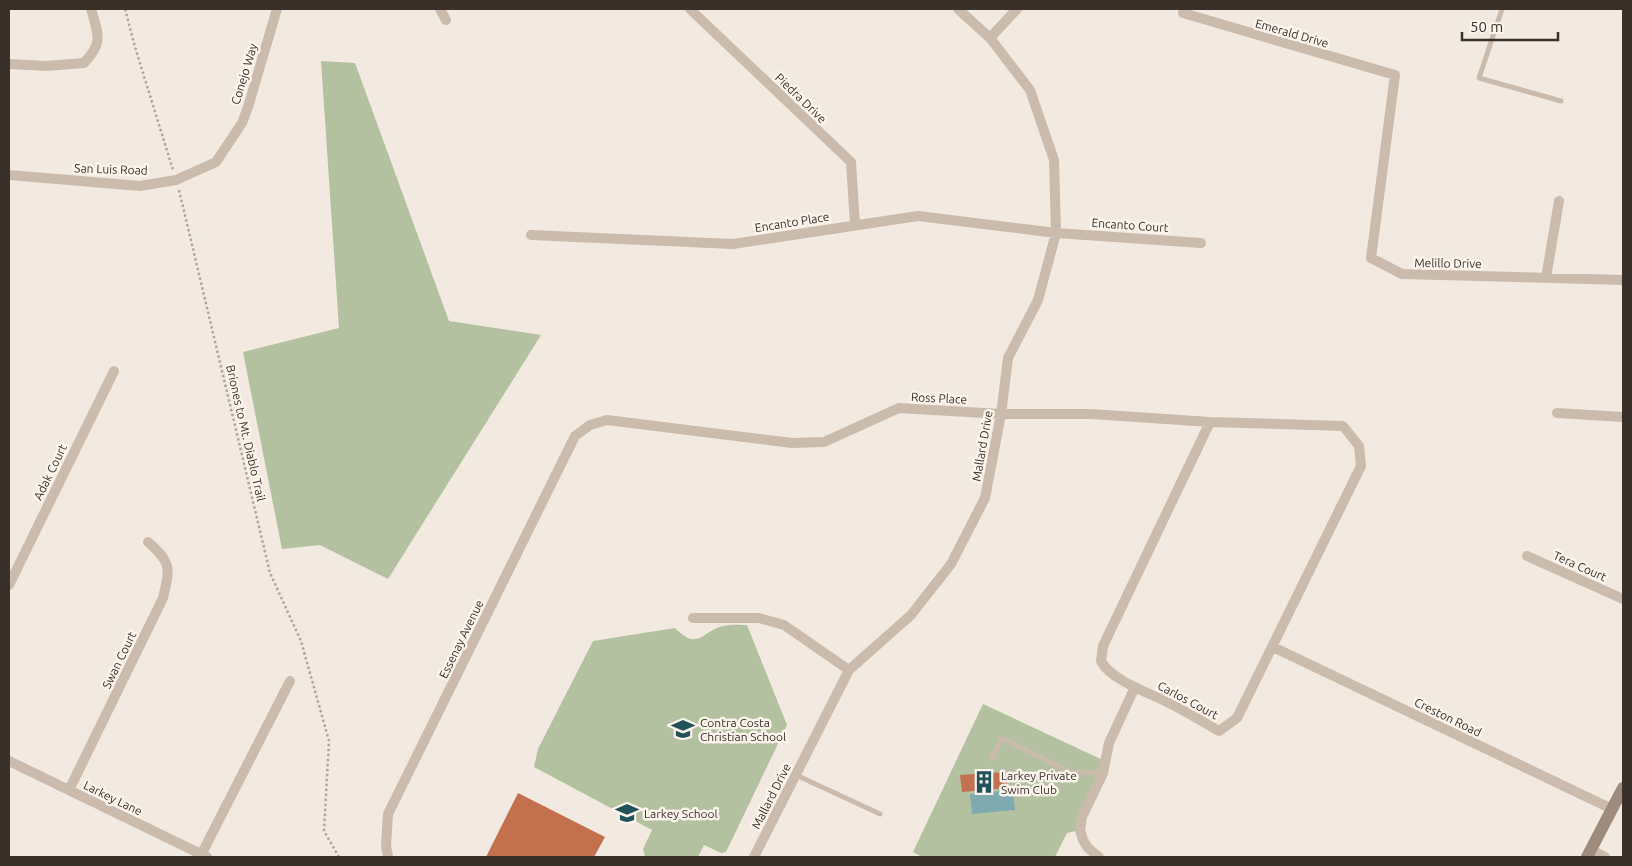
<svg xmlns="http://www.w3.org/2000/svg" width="1632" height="866" font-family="Ubuntu,sans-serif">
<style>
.green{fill:#b4c1a0}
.water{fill:#7faaaf}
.building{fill:#c2704e}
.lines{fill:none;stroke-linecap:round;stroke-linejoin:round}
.path{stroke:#b6a596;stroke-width:2.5;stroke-dasharray:2.5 2.5;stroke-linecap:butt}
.service{stroke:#cabbac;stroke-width:5}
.minor{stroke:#cabbac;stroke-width:10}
.secondary{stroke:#9e8b7d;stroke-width:12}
.labels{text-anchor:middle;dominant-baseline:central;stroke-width:5;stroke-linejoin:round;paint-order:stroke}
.street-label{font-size:12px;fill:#39302a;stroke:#faf4ec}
.poi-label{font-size:12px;fill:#39302a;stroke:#faf4ec;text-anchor:start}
</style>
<rect width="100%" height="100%" fill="#f2eae0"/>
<path class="green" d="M321 61 355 63 449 321 541 335 388 579 320 545 282 549 243 352 339 328Z
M747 625 787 725 726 852 721 853 704 845 698 857H645L643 849 652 830 534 767 538 749 593 641 675 628C699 652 701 631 723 626 731 624 740 625 747 625Z
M983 704 1105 761 1080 830 1067 833 1055 857H922L913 852Z"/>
<path class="water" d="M1013 790 1015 810 972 814 970 794Z"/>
<path class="building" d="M1006 772 1007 788 962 792 960 775Z
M518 793 605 837 594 857H486Z"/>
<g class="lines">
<path class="path" d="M125 9 135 47 173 170
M179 190 270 573 301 641 329 741 324 831 339 857"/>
<path class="service" d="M1502 9 1479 78 1561 101
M991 759 1002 738 1070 772 1103 773
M796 775 880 814"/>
<path class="minor" d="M440 9 446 20
M690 9 851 162 855 224
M1183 13 1395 75 1371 258 1402 274 1623 280
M990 38 1017 9
M9 64 46 66 84 63C104 42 98 34 91 9
M9 175 140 186 176 180 216 162 242 123 248 107 277 9
M531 235 733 244 918 216 1056 233 1201 243
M1546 278 1559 201
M1557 413 1623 417
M1527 556 1623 599
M9 585 114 371
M693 618H759L784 625 849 670
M1273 647 1612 809
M9 761 207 857
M69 790 163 598C170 568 172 563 148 542
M1591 850 1605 857
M201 855 290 681
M388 857 386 846 388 814 575 436 590 425 607 420 792 443 824 442 899 408 1001 414H1091L1210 422 1343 426 1359 446 1361 466 1237 718 1219 731C1203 722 1187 712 1171 704 1152 694 1110 680 1101 661L1103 646 1210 422
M754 857 849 670 911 615 951 564 985 498 1001 414 1008 358 1038 300 1056 233 1054 160 1030 90 990 38 958 9
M1099 857 1088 848 1083 840 1080 830 1082 817 1103 773 1109 743 1135 687"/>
<path class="secondary" d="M1587 857 1623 788"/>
</g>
<defs>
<symbol id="school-bare" viewBox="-9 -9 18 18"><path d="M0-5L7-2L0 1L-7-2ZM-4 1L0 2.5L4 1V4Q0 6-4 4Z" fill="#215259" stroke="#faf4ec" stroke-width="2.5" paint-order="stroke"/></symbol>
<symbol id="building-bare" viewBox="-9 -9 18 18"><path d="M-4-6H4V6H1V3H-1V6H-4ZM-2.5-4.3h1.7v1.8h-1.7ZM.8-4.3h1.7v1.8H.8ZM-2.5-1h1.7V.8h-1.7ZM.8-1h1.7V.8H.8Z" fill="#215259" stroke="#faf4ec" stroke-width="2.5" paint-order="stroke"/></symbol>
</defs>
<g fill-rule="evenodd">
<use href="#school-bare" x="667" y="713" width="32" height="32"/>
<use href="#building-bare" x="968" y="766" width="32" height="32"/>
<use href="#school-bare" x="611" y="797" width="32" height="32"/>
</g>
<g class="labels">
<g class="street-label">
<text transform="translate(1292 33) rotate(16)">Emerald Drive</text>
<text transform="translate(244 74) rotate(-73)">Conejo Way</text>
<text transform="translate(801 98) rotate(44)">Piedra Drive</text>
<text transform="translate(111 169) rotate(2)">San Luis Road</text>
<text transform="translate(792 222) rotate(-9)">Encanto Place</text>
<text transform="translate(1130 225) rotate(4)">Encanto Court</text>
<text transform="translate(1448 263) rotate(1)">Melillo Drive</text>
<text transform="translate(939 398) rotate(3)">Ross Place</text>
<text transform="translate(246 433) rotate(77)">Briones to Mt. Diablo Trail</text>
<text transform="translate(982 446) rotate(-80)">Mallard Drive</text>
<text transform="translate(50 472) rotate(-64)">Adak Court</text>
<text transform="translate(1580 566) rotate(24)">Tera Court</text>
<text transform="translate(461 639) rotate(-64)">Essenay Avenue</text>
<text transform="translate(119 660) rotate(-64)">Swan Court</text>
<text transform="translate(1188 700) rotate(28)">Carlos Court</text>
<text transform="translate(1448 717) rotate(26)">Creston Road</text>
<text transform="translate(771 796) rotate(-63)">Mallard Drive</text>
<text transform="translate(113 798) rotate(26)">Larkey Lane</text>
</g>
<g class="poi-label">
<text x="700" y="722">Contra Costa<tspan x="700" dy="14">Christian School</tspan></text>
<text x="1001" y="775">Larkey Private<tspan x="1001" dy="14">Swim Club</tspan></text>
<text x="644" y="813">Larkey School</text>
</g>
</g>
<rect width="1632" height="866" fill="none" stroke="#39302a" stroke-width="20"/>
<path d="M1462 32v8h96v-8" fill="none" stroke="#39302a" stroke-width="2.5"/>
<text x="1470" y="32" font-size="15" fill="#39302a" stroke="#faf4ec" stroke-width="4" paint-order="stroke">50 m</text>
</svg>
